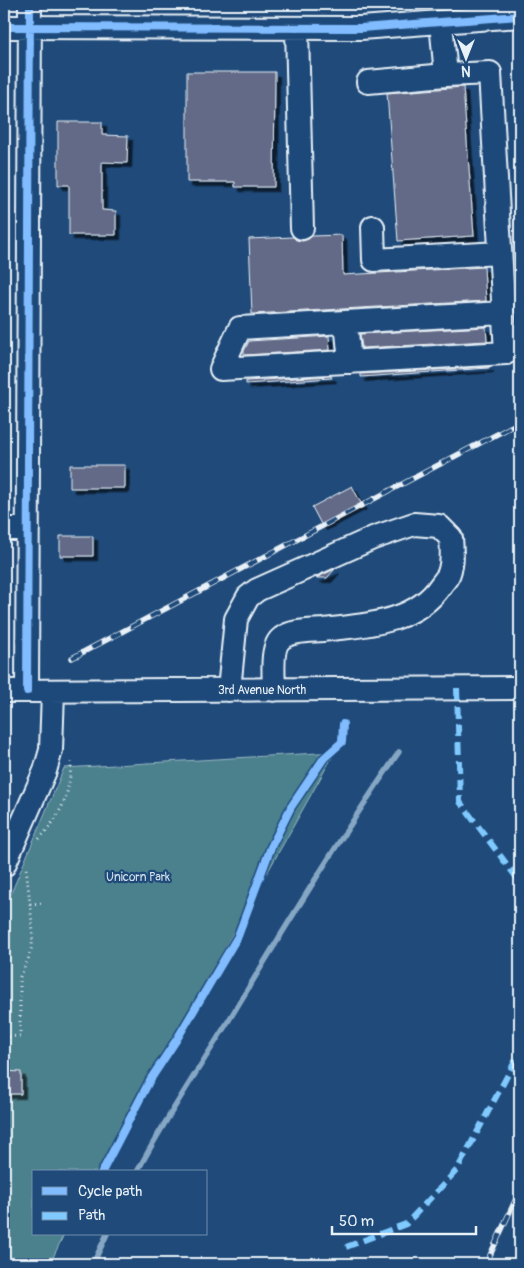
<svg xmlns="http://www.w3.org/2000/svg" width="524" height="1268" font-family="Pangolin,sans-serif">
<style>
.green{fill:#4c808d;stroke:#9ab8c2}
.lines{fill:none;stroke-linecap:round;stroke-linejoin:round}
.stream{stroke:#86a7c4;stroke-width:5.5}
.building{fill:#636b87;stroke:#e8f1f8;filter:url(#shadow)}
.minor-casing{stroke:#e8f1f8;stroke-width:26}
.path{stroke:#e8f1f8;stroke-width:3;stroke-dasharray:1 4;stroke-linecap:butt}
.minor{stroke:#1f4a7a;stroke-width:22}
.rail-casing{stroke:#e8f1f8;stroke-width:5.5}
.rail{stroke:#1f4a7a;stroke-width:4;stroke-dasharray:11;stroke-linecap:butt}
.quiet{stroke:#80caff;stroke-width:6;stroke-dasharray:12 6;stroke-linecap:butt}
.cycleway-casing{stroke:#1f4a7a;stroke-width:11}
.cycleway{stroke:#80bcff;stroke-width:8}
.labels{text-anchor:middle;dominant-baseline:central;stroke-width:4.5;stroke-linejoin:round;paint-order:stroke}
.street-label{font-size:12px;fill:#e8f1f8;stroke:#1f4a7a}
.park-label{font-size:12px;fill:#d1e0e8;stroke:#1f4a7a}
</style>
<defs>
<filter id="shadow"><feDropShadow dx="4.5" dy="4.5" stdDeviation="0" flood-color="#0009"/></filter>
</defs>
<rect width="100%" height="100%" fill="#1f4a7a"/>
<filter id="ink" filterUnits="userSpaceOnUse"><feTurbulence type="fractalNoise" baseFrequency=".02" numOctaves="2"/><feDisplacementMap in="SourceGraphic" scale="10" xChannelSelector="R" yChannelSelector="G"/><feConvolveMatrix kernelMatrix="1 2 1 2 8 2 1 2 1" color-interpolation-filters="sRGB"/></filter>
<g filter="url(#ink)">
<path class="green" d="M335 752 99 1172H34V1234H64L50 1264H4V910L64 768Z"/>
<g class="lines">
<path class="stream" d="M137 1172C165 1119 198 1070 229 1020 284 929 339 839 399 752
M93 1264 107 1234"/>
</g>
<path class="building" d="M187 72H275L274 187H235V182H187Z
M463 87 474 236 398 241 387 93Z
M58 122H102V135L128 136 127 163 102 162V210L116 211V235H69V185H58Z
M342 235 343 275 484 267 486 301 252 314 249 239 293 237 296 240 303 241 308 239 312 236Z
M486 327 487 341 362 348 360 334Z
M329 336 330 350 244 355V351L249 341Z
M489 367V368L361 377V374Z
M331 376 332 378 246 384V381Z
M70 465H125V488H70Z
M352 486 362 505 322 526 312 507Z
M60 536H93V556H60Z
M335 569 327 578H316Z
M4 1071 21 1072V1094H4Z"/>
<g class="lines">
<defs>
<path id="minor" d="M441 22 446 75 490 73 506 353 221 369 240 328 503 313
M4 27 361 28 520 16
M297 29 302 228
M368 82 446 75
M373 227 374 260 500 253
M346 322 350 362
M4 529H28
M229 690 236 619 248 597 257 590 373 538 414 524 439 526 451 538C452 549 453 562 449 573 448 577 443 582 441 585 415 624 364 625 323 630 310 631 292 630 282 638 270 646 274 677 274 690
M4 691 520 688
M27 691 30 4
M4 865 45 771 51 750 53 691"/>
</defs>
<use href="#minor" class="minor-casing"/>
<path class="path" d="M39 839C61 815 70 796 71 762
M30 904 45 903
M4 1037 20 1036V977L28 960 32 946 33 932 26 866"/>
<use href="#minor" class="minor"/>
<defs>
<path id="rail" d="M72 658 520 422
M486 1264 520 1190"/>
</defs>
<use href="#rail" class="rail-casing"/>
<use href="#rail" class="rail"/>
<path class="quiet" d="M457 688 460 802 520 882
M346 1247 406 1224 457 1170 520 1052"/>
<defs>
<path id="cycleway" d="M4 27 361 28 520 16
M27 691 30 4
M102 1172 150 1080 177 1039 238 936 271 847 291 807 324 758 342 742 343 724"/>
</defs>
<use href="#cycleway" class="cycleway-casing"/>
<use href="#cycleway" class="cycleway"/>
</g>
</g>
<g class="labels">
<g class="street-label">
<text x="262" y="690">3rd Avenue North</text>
</g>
<g class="park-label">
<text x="138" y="877">Unicorn Park</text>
</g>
</g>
<rect width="524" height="1268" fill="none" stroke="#1f4a7a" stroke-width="20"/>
<rect x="10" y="10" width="504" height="1248" fill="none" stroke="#e8f1f8" stroke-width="2" filter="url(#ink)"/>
<rect x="32" y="1170" width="175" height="65" fill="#1f4a7a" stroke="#6f8dac"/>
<rect x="42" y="1187" width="25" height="8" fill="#80bcff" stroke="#6f8dac"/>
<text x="78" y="1196" font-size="15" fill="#e8f1f8">Cycle path</text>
<rect x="42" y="1212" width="25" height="8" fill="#80caff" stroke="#6f8dac"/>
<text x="78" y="1220" font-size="15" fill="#e8f1f8">Path</text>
<g transform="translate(466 58) rotate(180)" stroke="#1f4a7a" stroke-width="4" paint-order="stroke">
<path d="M0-4L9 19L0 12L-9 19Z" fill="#e8f1f8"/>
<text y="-8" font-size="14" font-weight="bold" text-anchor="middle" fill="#e8f1f8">N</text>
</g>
<path d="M332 1226v8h144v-8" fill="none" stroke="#e8f1f8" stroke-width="2.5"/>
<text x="339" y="1226" font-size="15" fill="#e8f1f8" stroke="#1f4a7a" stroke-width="4" paint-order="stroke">50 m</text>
</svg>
